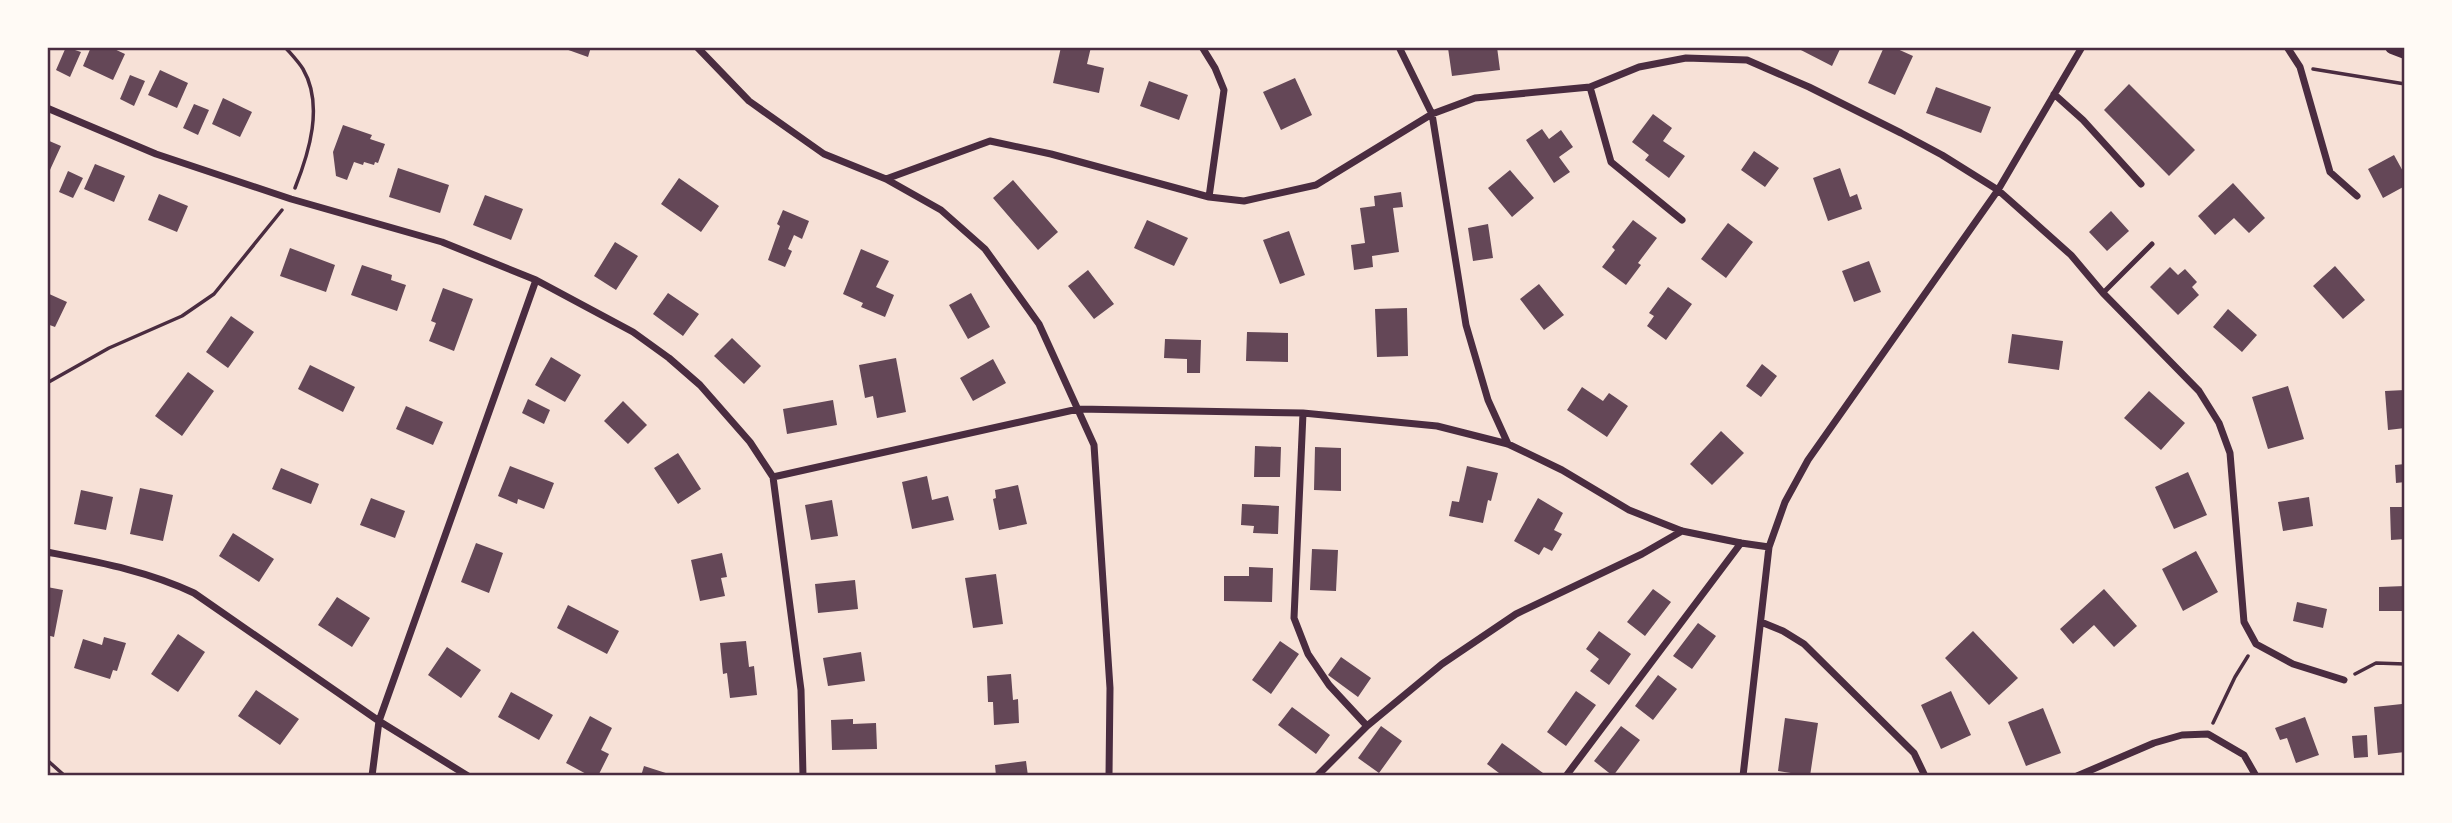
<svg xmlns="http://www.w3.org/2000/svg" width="2452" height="823" font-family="Karla,sans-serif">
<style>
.building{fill:#644757}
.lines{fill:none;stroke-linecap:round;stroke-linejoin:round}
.path{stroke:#4a2c40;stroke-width:3.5}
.service{stroke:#4a2c40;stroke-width:5}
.minor{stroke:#4a2c40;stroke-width:7}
.secondary{stroke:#4a2c40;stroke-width:14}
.neatline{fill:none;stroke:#4a2c40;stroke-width:2.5}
</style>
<rect width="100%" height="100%" fill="#f7e1d7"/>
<path class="building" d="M66 47 81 52 70 77 56 70Z
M91 47H110L125 54 113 80 83 66Z
M560 47H591L588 57Z
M1061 47H1091L1087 64 1104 68 1099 93 1053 83Z
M1497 47 1500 70 1452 76 1448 48Z
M1795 47H1841L1832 66Z
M1884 47H1893L1913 56 1895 95 1868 83Z
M160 70 188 83 177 108 148 95Z
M130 75 145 81 134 106 120 99Z
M1295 78 1312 115 1281 130 1263 92Z
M1149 81 1188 95 1179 120 1140 106Z
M2129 84 2195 150 2169 176 2104 110Z
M1936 87 1991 107 1981 133 1926 113Z
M223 98 252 112 240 137 212 124Z
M194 104 209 110 198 135 183 128Z
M1653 114 1672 128 1663 141 1685 156 1669 178 1645 160 1649 155 1632 142Z
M343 125 372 135 370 139 385 144 378 163 375 162 374 165 364 162 363 165 354 162 347 180 336 176 333 152Z
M1542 129 1549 139 1561 130 1573 147 1559 157 1570 172 1554 183 1526 140Z
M47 140 61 146 49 172 47 171Z
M1754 151 1779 168 1765 187 1741 170Z
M2394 155 2405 175V186L2383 198 2368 169Z
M95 164 125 176 114 202 84 189Z
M398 168 449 185 440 213 389 197Z
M1840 168 1850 197 1857 194 1862 209 1828 221 1813 178Z
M1510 170 1534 198 1512 217 1488 188Z
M68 171 83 178 73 198 59 192Z
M679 178 719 206 701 232 661 204Z
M1013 180 1058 232 1038 250 993 198Z
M2233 183 2265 218 2249 233 2234 218 2215 235 2198 216Z
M1401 192 1403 207 1393 208 1399 252 1372 256 1373 267 1354 270 1351 245 1365 243 1360 208 1375 206 1374 196Z
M159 194 188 206 177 232 148 220Z
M485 195 523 209 511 240 473 225Z
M783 210 809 221 802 239 794 235 788 249 792 251 785 267 768 260 780 226 777 224Z
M2111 211 2129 231 2107 251 2089 232Z
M1147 220 1188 238 1174 266 1134 248Z
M1633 220 1657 238 1638 263 1641 265 1626 285 1602 267 1615 250 1612 247Z
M1728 223 1753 242 1726 278 1701 259Z
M1488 224 1493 258 1473 261 1468 228Z
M1289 231 1305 275 1280 284 1263 240Z
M615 242 638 256 616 290 594 276Z
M290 248 335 265 326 292 280 276Z
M861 249 889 261 876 287 894 295 885 317 861 307 863 303 843 294Z
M1869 261 1881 292 1854 302 1842 271Z
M362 265 392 275 391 280 406 285 397 311 351 295Z
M2335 266 2365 300 2343 319 2313 286Z
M2170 267 2178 275 2185 269 2197 282 2192 287 2199 295 2178 315 2150 287Z
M1088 270 1114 304 1094 319 1068 286Z
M1539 284 1564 315 1544 330 1520 299Z
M1668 287 1692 304 1666 340 1647 326 1654 316 1649 313Z
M443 288 473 299 454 351 429 341 436 323 431 321Z
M47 293 67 302 55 327 47 324Z
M668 293 699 314 683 336 653 314Z
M971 293 990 327 968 339 949 305Z
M1407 308 1408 356 1377 357 1375 309Z
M2228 309 2257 335 2242 352 2213 327Z
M231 316 254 332 228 368 206 352Z
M1247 332 1288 333V362L1246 361Z
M2012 334 2063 341 2059 370 2008 363Z
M732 338 761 366 744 384 714 356Z
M1165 339 1201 340 1200 373H1187V359L1164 358Z
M551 357 581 375 565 402 535 385Z
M896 358 906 412 877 418 873 396 865 398 859 365Z
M993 359 1006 383 973 401 960 378Z
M1762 364 1777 376 1761 397 1746 386Z
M310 365 355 387 343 412 298 389Z
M188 372 214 391 182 436 155 416Z
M2288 386 2304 439 2268 449 2252 397Z
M1582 387 1603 401 1609 393 1628 406 1607 437 1567 410Z
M2405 390V428L2388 430 2385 391Z
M2149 391 2185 423 2161 450 2124 418Z
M528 399 550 410 544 424 522 413Z
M833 400 837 425 787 434 783 409Z
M623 401 647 425 628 444 604 421Z
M406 406 443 422 433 445 396 429Z
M1721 431 1744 453 1712 485 1690 464Z
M1255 446 1281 447 1280 477H1254Z
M1315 447 1341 448V491L1314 490Z
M678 453 701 489 678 504 654 468Z
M2405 464V482L2396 483 2395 465Z
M510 466 554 483 544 509 518 499 517 504 498 496Z
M1467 466 1498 473 1491 501 1488 500 1483 523 1449 516 1452 501 1459 502Z
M281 468 319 484 311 504 272 489Z
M2188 472 2207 515 2174 529 2155 487Z
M927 476 932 500 948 496 954 520 912 529 902 482Z
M1018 485 1027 524 999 530 993 499 996 498 995 490Z
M140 488 173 495 163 541 130 534Z
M81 490 113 497 106 530 74 524Z
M2309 497 2313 526 2283 531 2278 502Z
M371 498 405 511 395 538 360 525Z
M1538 498 1563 513 1554 530 1562 534 1552 551 1544 547 1539 555 1514 541Z
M832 500 838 536 811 540 805 505Z
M1242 504 1279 506 1278 534 1253 533 1254 526 1241 525Z
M2390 507H2405V539L2391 540Z
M233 533 274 559 259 582 219 556Z
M476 543 503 553 489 593 461 582Z
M1312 549 1338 550 1336 591 1310 590Z
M2196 551 2218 592 2183 611 2162 569Z
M722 553 727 577 721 578 725 596 700 601 691 560Z
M1249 567 1273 568 1272 602 1224 601V576H1249Z
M996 574 1003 624 973 628 965 578Z
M855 580 858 609 818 613 815 584Z
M2405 586V611H2379V587Z
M47 587 63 590 54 637 47 635Z
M1653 589 1671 602 1645 636 1627 622Z
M2104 589 2137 626 2114 647 2094 625 2073 644 2060 629Z
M337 597 370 618 352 647 318 625Z
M2297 602 2327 609 2323 628 2293 621Z
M568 605 619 631 607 654 557 628Z
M1698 623 1716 636 1692 669 1673 656Z
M1599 631 1631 654 1609 685 1590 671 1599 659 1586 649Z
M1973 631 2018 678 1989 705 1945 658Z
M178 634 205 652 178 692 151 674Z
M104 637 126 643 117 671 113 670 110 679 74 668 83 639 102 645Z
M746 641 749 667 754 666 757 695 730 698 727 673 723 674 720 643Z
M1280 641 1299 654 1271 694 1252 680Z
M447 647 481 670 461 698 428 675Z
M861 652 865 681 828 686 823 658Z
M1341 657 1371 678 1358 697 1328 675Z
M1011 674 1013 700 1018 699 1019 723 994 725 993 702H988L987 676Z
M1658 675 1677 689 1653 720 1635 706Z
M256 690 299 719 280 745 238 716Z
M1576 691 1596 705 1566 746 1547 732Z
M1951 691 1971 735 1941 749 1921 705Z
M511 692 553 715 539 740 498 717Z
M2402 704 2405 752 2378 755 2374 707Z
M1292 707 1330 735 1316 754 1278 725Z
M2043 708 2061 753 2026 766 2008 722Z
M590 716 612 728 601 750 609 754 598 776H590L566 763Z
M2305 717 2319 755 2296 763 2287 738 2280 740 2275 728Z
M1785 718 1818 723 1810 776 1778 771Z
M853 719V724L876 723 877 749 832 750 831 720Z
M1381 726 1402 741 1379 773 1358 758Z
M1621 726 1640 740 1613 776 1594 761Z
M2367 735 2368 757 2354 758 2352 736Z
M1502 743 1543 773 1541 776H1503L1487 764Z
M1026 761 1028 776H996L995 765Z
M644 766 672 775V776H641Z"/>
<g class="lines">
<path class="path" d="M285 47C291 54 298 61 303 69 324 105 309 153 295 188
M2313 69 2405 84
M47 383 109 348 182 316 214 294 282 210
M2355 674 2376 663 2405 664
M2213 723 2235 677 2248 656
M47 760 65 776"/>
<path class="service" d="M2103 293 2152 244"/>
<path class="minor" d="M697 47 749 101 824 154 886 179 941 210 985 249 1039 324 1094 445 1110 688 1109 776
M1202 47 1215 68 1224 90 1209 197
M1399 47 1432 114 1466 325 1488 400 1508 444
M2287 47 2300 67 2330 172 2357 196
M1590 87 1611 162 1682 220
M2054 94 2083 120 2141 184
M47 108 156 154 291 199 442 242 536 280 633 332 669 358 700 385 750 442 773 477 801 690 803 776
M886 179 990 141 1051 154 1209 197 1244 201 1316 185 1432 114 1475 98 1590 87 1639 67 1686 58 1747 60 1809 87 1901 133 1942 155 1998 190 2071 255 2103 293 2199 391 2219 423 2230 453 2244 622 2256 644 2293 664 2344 680
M1303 413 1294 618 1308 654 1329 685 1367 726
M773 477 1078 409 1303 413 1437 426 1508 444 1562 470 1629 510 1682 531 1741 543 1769 547
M47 552C98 562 148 571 194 593L379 721 468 776
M1761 622 1783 631 1804 644 1914 753 1925 776
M372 776 379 721 536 280
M1317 776 1367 726 1442 664 1516 614 1642 554 1682 531
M1566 776 1741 543
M1743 776 1769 547 1785 502 1808 460 1998 190 2082 47
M2077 776 2154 743 2182 735 2208 734 2244 755 2256 776"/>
<path class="secondary" d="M2392 47 2405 52"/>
</g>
<rect width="2452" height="823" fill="none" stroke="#fffaf5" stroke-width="98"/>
<rect x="49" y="49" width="2354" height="725" class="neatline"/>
</svg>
